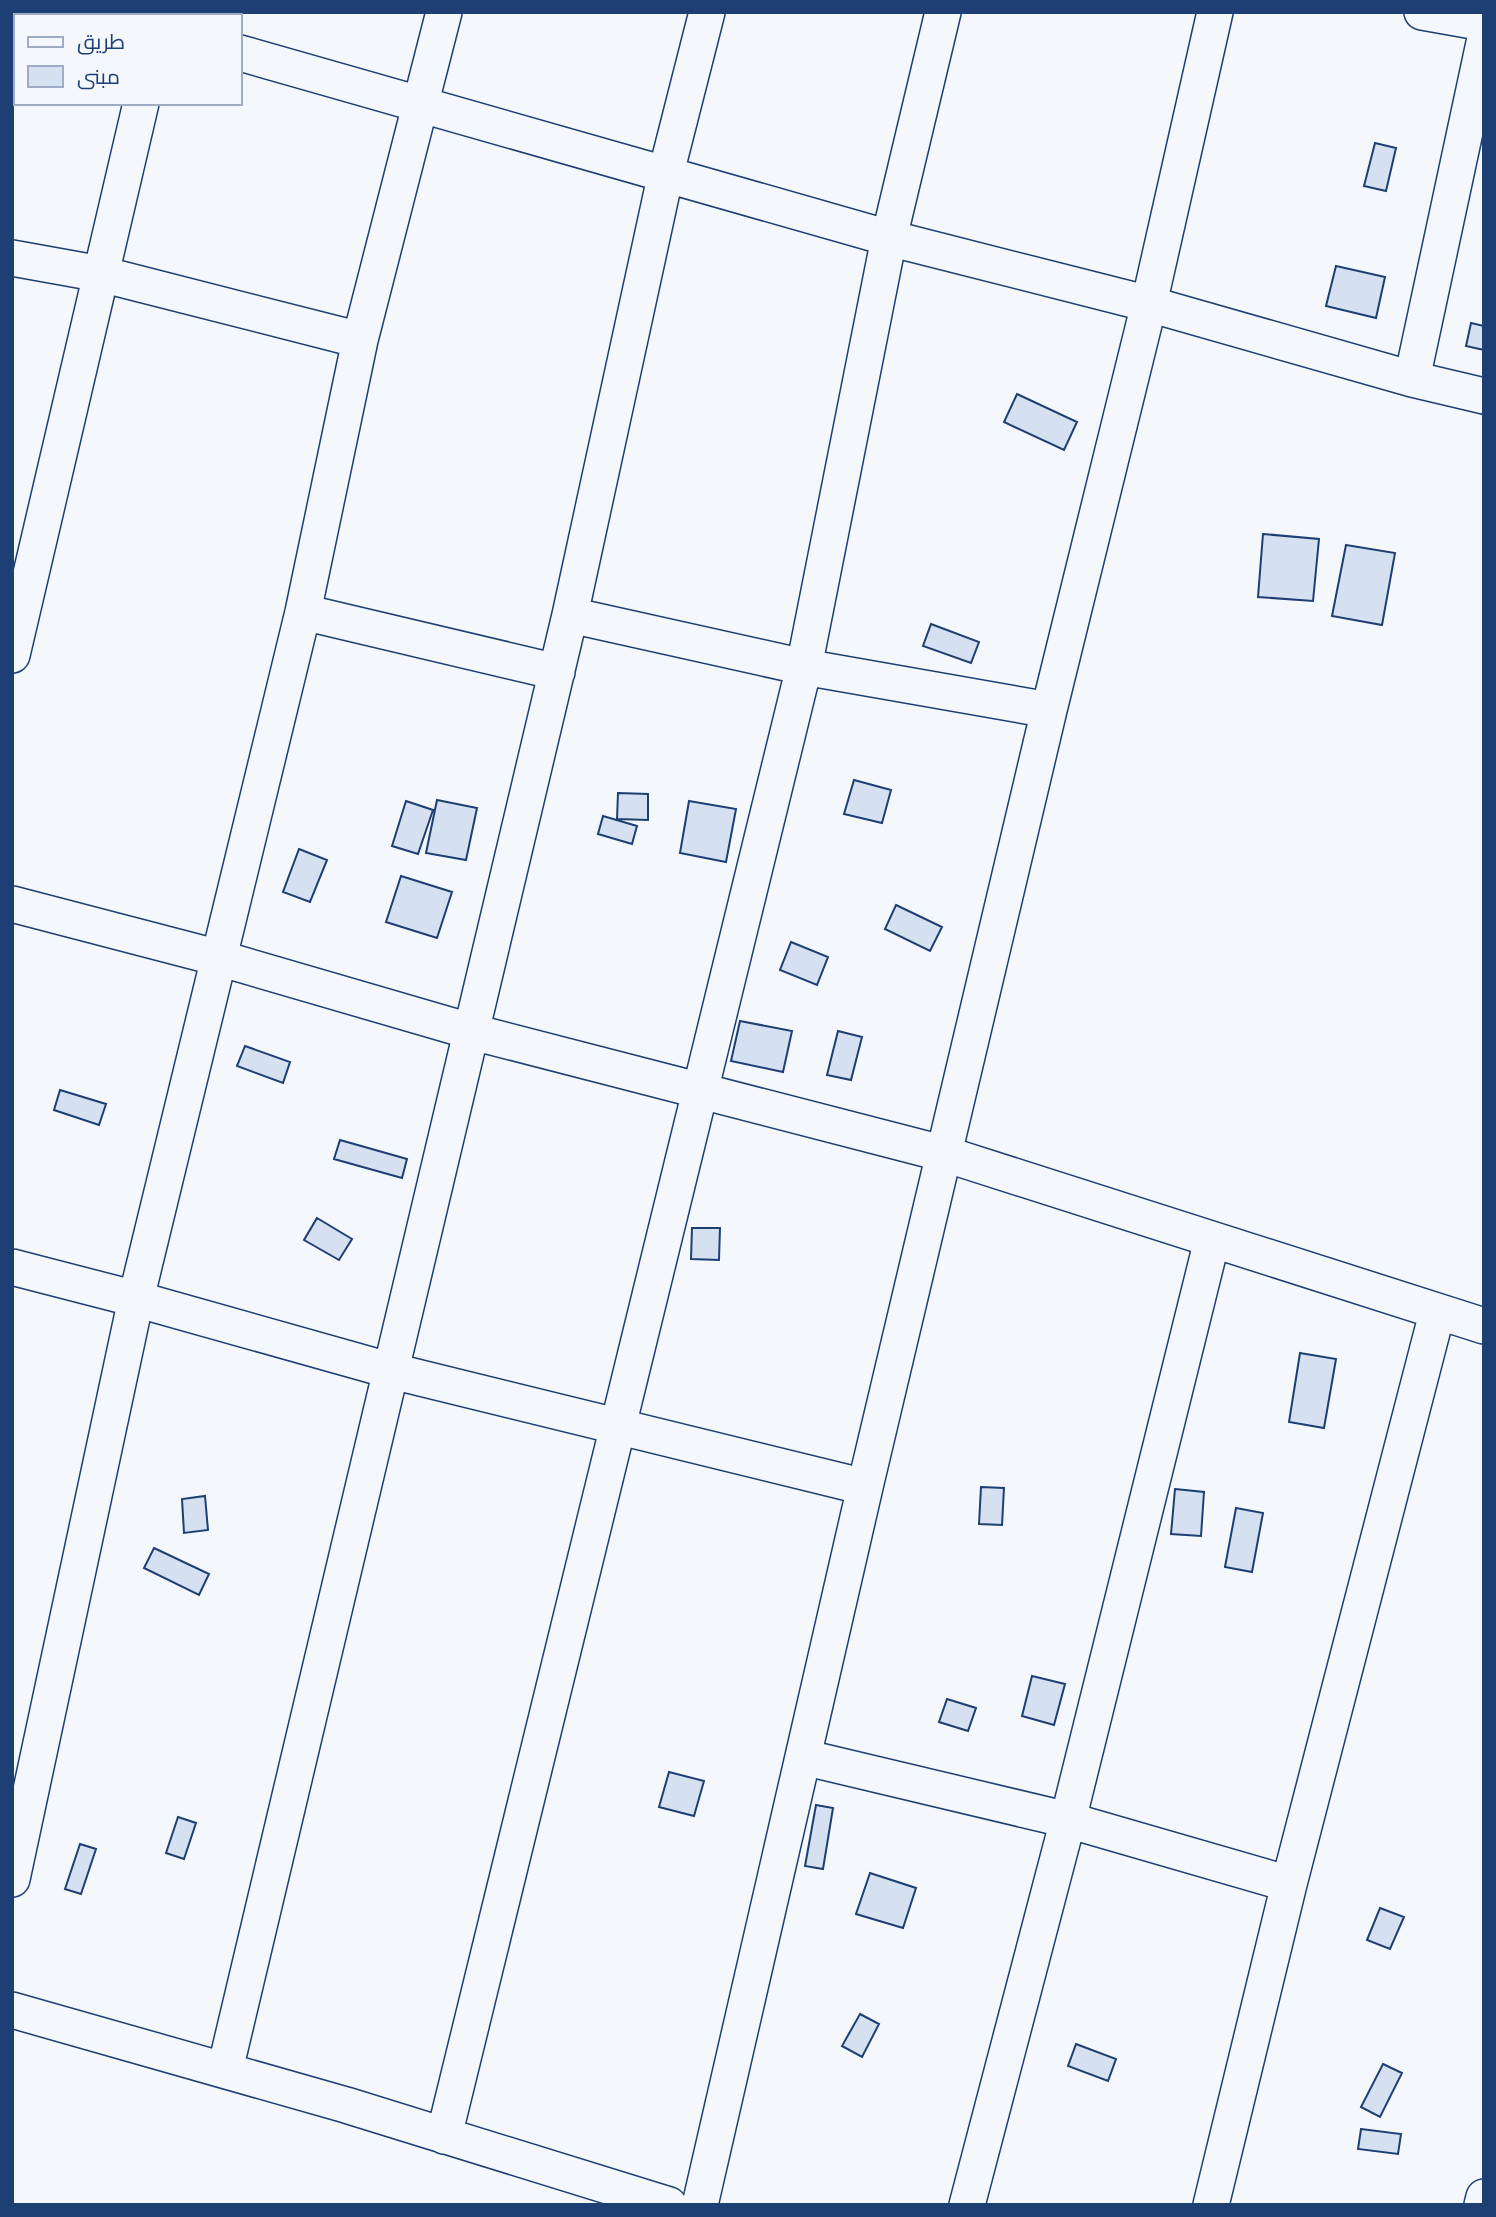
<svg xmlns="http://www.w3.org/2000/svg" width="1496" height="2217" font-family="'Asap Condensed',Cairo,sans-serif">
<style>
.building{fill:#d5e0f0;stroke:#1d3f73;stroke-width:2}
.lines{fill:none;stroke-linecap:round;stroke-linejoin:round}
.street-casing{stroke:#1d3f73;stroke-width:38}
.street{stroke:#f4f7fb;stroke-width:35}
</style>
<rect width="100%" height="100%" fill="#f4f7fb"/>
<path class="building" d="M1375 143 1396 148 1386 191 1364 186Z
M1336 266 1385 277 1376 318 1326 306Z
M1471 323 1484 326V350L1466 346Z
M1017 394 1077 422 1064 450 1004 422Z
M1263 534 1319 539 1313 601 1258 597Z
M1346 545 1395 553 1382 625 1332 616Z
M931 624 979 642 971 663 923 646Z
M854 780 891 790 882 823 844 814Z
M618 793 648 794V820L617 819Z
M437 800 477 808 466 860 426 853Z
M406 801 433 810 418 854 392 846Z
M689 801 736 809 726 862 680 853Z
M603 816 637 826 632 844 598 834Z
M299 849 327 860 310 902 283 892Z
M401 876 452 892 437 938 386 922Z
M896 905 942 927 930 951 885 929Z
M791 942 828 957 817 985 780 970Z
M740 1021 792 1031 783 1072 731 1061Z
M838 1031 862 1037 851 1080 827 1075Z
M245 1046 290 1062 283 1083 237 1066Z
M60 1090 106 1104 99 1125 54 1110Z
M340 1140 407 1159 402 1178 334 1159Z
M317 1218 352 1239 339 1260 304 1240Z
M692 1228H720L719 1260 691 1259Z
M1300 1353 1336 1359 1324 1428 1289 1422Z
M981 1487 1004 1488 1002 1525 979 1524Z
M1175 1489 1204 1492 1201 1536 1171 1534Z
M205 1496 208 1530 184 1533 182 1499Z
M1236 1508 1263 1513 1252 1572 1225 1567Z
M154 1548 209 1574 199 1595 144 1568Z
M1032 1676 1065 1684 1054 1725 1022 1716Z
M947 1699 976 1708 968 1731 939 1722Z
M669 1772 704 1781 694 1816 659 1807Z
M816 1805 833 1808 823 1869 805 1866Z
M178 1817 196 1823 184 1859 166 1853Z
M80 1844 96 1849 81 1894 65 1889Z
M870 1873 916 1888 903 1928 856 1914Z
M1380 1908 1404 1917 1390 1949 1367 1940Z
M860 2014 879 2024 862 2057 842 2046Z
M1076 2044 1116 2059 1108 2081 1068 2066Z
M1383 2064 1402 2073 1380 2117 1361 2107Z
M1361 2129 1401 2134 1398 2154 1358 2149Z"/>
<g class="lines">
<defs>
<path id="street" d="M97 12 110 16
M1422 12 1484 23
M161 16 162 12
M240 53 889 238 1149 304 1412 379 1484 396
M12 258 101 274 360 340
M1412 379 1484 43
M303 612 557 672
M570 615 804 667 1049 710
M12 655 141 103
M12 904 219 958 473 1032 945 1154 1484 1326
M12 1267 136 1299 392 1371 865 1487
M803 1757 1068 1820 1289 1884
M12 1879 136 1299 303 612 360 340 444 12
M12 2010 346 2105 669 2205
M225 2070 570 615 666 173 707 12
M444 2136 804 667 889 238 943 12
M700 2205 865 1487 1049 710 1149 304 1215 12
M967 2205 1068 1820 1212 1240
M1211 2205 1289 1884 1437 1313
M1482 2205 1484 2197"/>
</defs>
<use href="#street" class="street-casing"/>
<use href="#street" class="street"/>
</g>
<rect width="1496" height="2217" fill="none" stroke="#1d3f73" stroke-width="28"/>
<rect x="14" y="14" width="228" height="91" fill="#f4f7fb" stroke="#9eadc5" stroke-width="2"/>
<rect x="28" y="37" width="35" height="10" fill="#f4f7fb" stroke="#9eadc5" stroke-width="2"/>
<text x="77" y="49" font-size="21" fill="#1d3f73">طريق</text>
<rect x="28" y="66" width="35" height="21" fill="#d5e0f0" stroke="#9eadc5" stroke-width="2"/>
<text x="77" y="84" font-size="21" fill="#1d3f73">مبنى</text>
</svg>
